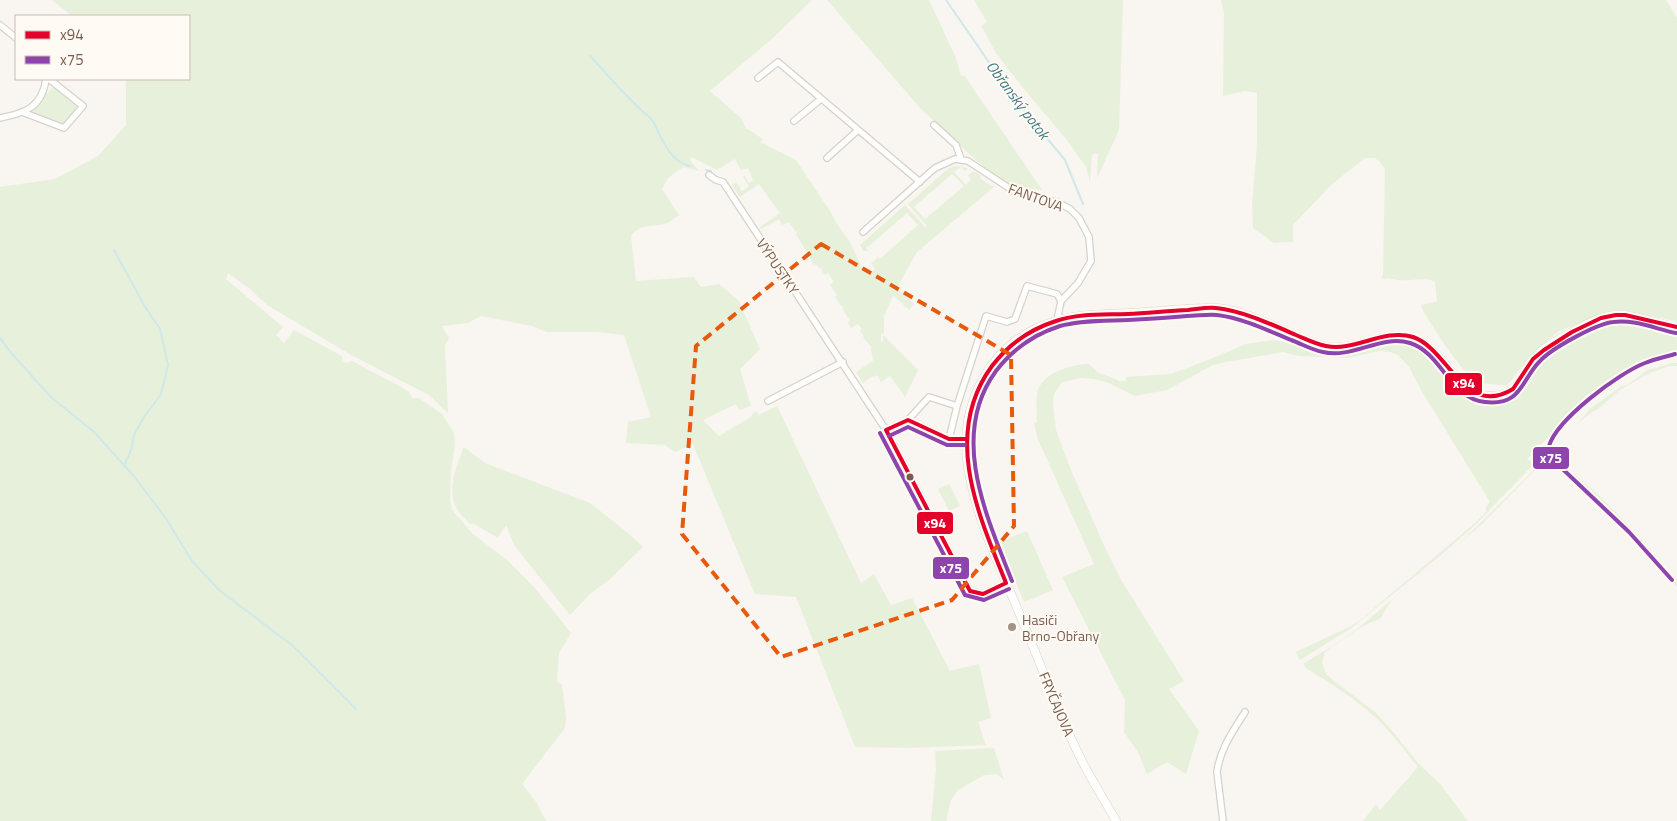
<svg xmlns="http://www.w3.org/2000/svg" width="1677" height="821" font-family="'Titillium Web',sans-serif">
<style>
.green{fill:#e7f0db;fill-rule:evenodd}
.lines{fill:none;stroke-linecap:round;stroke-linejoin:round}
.stream{stroke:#d0e8ea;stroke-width:2}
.street-casing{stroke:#d7d1cb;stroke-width:8}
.secondary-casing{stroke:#d9d2cb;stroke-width:9}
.street{stroke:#fefefd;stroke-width:5.5}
.secondary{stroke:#fefefd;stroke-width:8}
.bus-1-casing{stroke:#fffaf3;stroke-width:8}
.bus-2-casing{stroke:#fffaf3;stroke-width:8}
.bus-1{stroke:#e4002b;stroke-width:4}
.bus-2{stroke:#8e44ad;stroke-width:4}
.marked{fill:none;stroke:#e8590c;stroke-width:4;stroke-dasharray:10 6;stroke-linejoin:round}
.bus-dot{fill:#7a5c4d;stroke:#fffaf3;stroke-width:2}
.poi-dot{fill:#a69286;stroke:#fffaf3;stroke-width:2}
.labels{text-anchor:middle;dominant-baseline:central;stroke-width:4;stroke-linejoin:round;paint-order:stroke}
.street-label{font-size:14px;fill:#7a5c4d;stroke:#fffaf3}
.poi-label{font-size:14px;fill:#7a5c4d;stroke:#fffaf3;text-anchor:start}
.water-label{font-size:15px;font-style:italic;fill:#437c86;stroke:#fffaf3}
.line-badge{stroke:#fffaf3;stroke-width:2}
.badge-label{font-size:14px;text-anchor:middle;font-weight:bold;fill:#fff}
</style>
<rect width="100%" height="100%" fill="#f9f5f0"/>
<path class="green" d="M52 0H812L773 38 710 91 741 118 746 129H748L763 139 760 142 796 160 830 211 837 224 850 242 861 265 867 275 875 269 871 263 878 258 875 254 880 259 918 225 907 213 869 246 871 249 868 246 866 248 869 251H863L860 245 905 205 925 227 927 226 908 204 949 168 956 166 968 168 965 171 961 167 954 172 966 185 971 180 968 175 974 171 981 176 980 178 991 186H995L917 252 897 288 914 304 909 310 893 295 884 316V333L881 334V342L883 341V335L918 370 905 397 890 376 881 382 877 375 874 377 873 376 863 383 856 372 873 361 871 349 872 348 863 337 864 336 860 331 862 329 858 324 851 328 848 323 850 321 842 308 844 306H841L835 297 837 295 830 285 834 282 828 273 825 275 821 270 823 267 819 269 816 264 814 265 796 234 799 230 796 232 789 222 782 225 779 219 761 229 760 227 780 213 759 184 740 197 732 185 736 182 742 191 749 186 743 177 745 176 749 183 753 180 748 168 741 170 735 159 717 170 692 157 690 160 699 171 683 167 668 178 662 189 679 215C676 217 672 220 669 222 656 229 642 221 631 236L636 281 694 277 701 287 719 284 739 301 760 349 740 369 751 406 739 410 736 404 703 420 719 436 749 418 756 411 759 415 777 406 861 583 874 574 891 605 912 598 950 671 979 664 991 718 978 722 986 745 908 748 855 747 796 597 755 594 693 444 675 452 665 445 626 443 628 422 651 417 624 335 598 332H547L532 326 481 316 468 323 442 326 449 338 445 345 448 413 429 395 353 356 267 305 250 289 228 273 226 279 283 327 276 335 284 343 294 330 342 356 343 361 346 363 352 361 403 388 410 393 412 398H419L442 414 454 433 455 444 451 471 450 499 452 510 473 534 506 559 534 587 571 633 559 653 557 681 562 685 566 718 565 728 522 784 537 803 546 821H0V187L55 179 98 156 126 125V79H189V16H72ZM952 174 964 186 925 219 914 207Z
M827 0H929L956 58 961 76 964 75 1042 190 1019 187 1000 179 976 160 920 108Z
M974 0H1123L1119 130 1097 178 1098 153 1092 155 1090 182 1086 167 1066 139 1023 88 996 53 981 26 987 22Z
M1221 0H1666L1677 18V321L1630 312 1609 311 1559 331 1528 358 1507 386C1498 384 1486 385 1477 381 1459 370 1432 326 1421 307V305L1437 301 1435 282C1425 276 1410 282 1398 280 1390 279 1391 277 1382 279L1383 275 1385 169 1380 162 1375 158H1365L1331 185 1293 225V242L1274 243 1253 228 1252 205 1257 145V93L1245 91 1223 96 1224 13Z
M54 87C60 88 63 91 67 95 82 108 76 111 65 124H59L33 113C34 108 50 89 54 87Z
M1613 322 1677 332V354L1650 362 1610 383 1571 414 1527 459 1534 464 1476 524 1441 555 1350 629 1300 660 1296 652 1349 627 1359 621 1475 523 1486 512V507L1490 502 1421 390 1409 367 1398 355 1391 352 1379 351 1348 358 1298 356 1283 352 1226 362 1213 365 1167 390 1135 396 1109 383 1095 379 1081 378 1062 382 1054 394 1053 404 1056 430 1071 470 1106 550 1120 578 1184 681 1169 689 1199 731 1186 774 1167 762 1147 774 1138 752 1124 732 1125 700 1062 577 1094 564 1037 437 1034 423 1037 422C1037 413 1036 403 1037 394 1040 373 1072 364 1089 364L1097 372 1118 380V381H1126V377L1171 374 1213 358 1246 344 1274 340 1333 353 1391 343H1409L1416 344 1427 353 1467 397C1489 406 1510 404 1525 384 1532 375 1537 364 1545 356 1560 342 1593 325 1613 322Z
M1672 363H1677V366H1669L1648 374 1621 389 1598 409 1592 412 1577 424 1591 408 1622 386 1627 385 1648 370Z
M464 447 485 463 590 503 628 533 643 547 609 580 590 594 570 615 514 545 506 525 498 538 474 524H470C465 519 460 514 457 509 446 490 457 465 464 447Z
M1550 462H1557L1542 466 1535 470 1480 526 1392 600 1388 605 1381 618 1363 626 1330 648 1325 652 1322 662 1326 674 1334 681 1375 712 1389 727 1418 763 1441 785 1468 821H1363L1376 804 1380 810 1418 767C1404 750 1391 732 1375 717 1354 698 1330 683 1306 668L1303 664C1323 651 1344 640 1362 625L1462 541 1535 469 1541 464Z
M1561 464C1602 493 1644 542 1677 580V587C1646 548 1613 512 1577 477H1566L1561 472Z
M949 484 960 506 949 511 938 489Z
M1027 531 1053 590 1024 602 999 542Z
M994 748 1004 780 997 774 984 775 958 790 951 800 946 821H931L936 769 935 751Z"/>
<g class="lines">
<path class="stream" d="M946 0 1013 97 1065 160 1083 204
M590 56C606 73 621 91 638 107 643 113 651 117 654 123 662 139 670 162 690 166
M706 170 711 171
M114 250 144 305 160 329 168 365 161 394 144 417 134 435 131 450 124 466
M0 338 12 354 51 397 94 432 133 475 165 517 192 561 219 590 293 646 356 709"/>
<defs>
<path id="street" d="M0 25 16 38
M758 78 778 62 920 182
M22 112 64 128 83 106 49 79
M0 118C26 113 42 107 46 79
M794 121 821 99
M934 125 956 145 961 159
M827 158 858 130
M709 175 716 180 723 182 886 430 970 591 983 594 1006 583
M863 232 935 168 955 159 968 161 1015 192 1059 203 1070 209 1079 218 1089 237 1091 261 1078 283 1061 301
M768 401 843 362
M908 420 929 397 957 406
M886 430 908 420 949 439H965
M949 439 957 406 986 316 1007 322 1015 319 1027 286 1057 294 1061 301 1057 320
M1223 821 1217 772C1220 749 1233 731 1245 712"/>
<path id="secondary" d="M1116 821C1104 799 1090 778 1079 755 1057 710 1040 662 1020 615 1000 567 976 518 968 467 957 403 993 337 1059 320 1087 313 1118 314 1147 312 1169 311 1193 307 1216 308 1242 309 1275 327 1299 337 1309 341 1319 346 1329 347 1355 350 1381 333 1404 336 1446 342 1452 395 1487 396 1523 397 1517 374 1537 355 1548 344 1594 318 1609 316 1630 312 1656 324 1677 327"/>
</defs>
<use href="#street" class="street-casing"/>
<use href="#secondary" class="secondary-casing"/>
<use href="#street" class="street"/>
<use href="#secondary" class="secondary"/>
<defs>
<path id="bus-1" d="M965 439H949L908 420 886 430 970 591 983 594 1006 583
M1006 583C978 514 942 434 992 366 1008 345 1031 329 1056 321 1079 313 1105 315 1128 314 1148 313 1168 311 1188 310 1198 309 1207 307 1216 308 1243 311 1271 324 1296 335 1306 339 1315 344 1326 346 1355 352 1383 328 1413 337 1449 349 1464 419 1513 389L1533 359 1544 350 1572 332 1601 318 1616 315H1625L1677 327"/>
<path id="bus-2" d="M880 433 965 595 984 600 1009 589
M889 436 908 427 947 445H965
M1672 580 1629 532 1551 458 1549 446C1557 419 1619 373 1645 363 1655 359 1665 357 1675 354
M1012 581C986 515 949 435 996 371 1012 350 1035 334 1060 326 1081 320 1106 321 1128 320 1148 319 1167 318 1187 316 1197 316 1207 314 1217 315 1242 318 1267 330 1291 340 1302 344 1312 350 1323 352 1353 359 1381 334 1410 343 1442 353 1450 399 1485 402 1522 406 1521 380 1540 361 1552 348 1596 324 1613 322 1634 319 1656 329 1676 333"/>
</defs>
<use href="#bus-1" class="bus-1-casing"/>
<use href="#bus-2" class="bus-2-casing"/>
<use href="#bus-1" class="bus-1"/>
<use href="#bus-2" class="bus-2"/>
</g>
<path class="marked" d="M821 244 1011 355 1014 526 952 600 781 657 682 534 696 346Z"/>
<circle class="bus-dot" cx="910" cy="477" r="4.5"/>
<circle class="poi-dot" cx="1012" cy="627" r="5"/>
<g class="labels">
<g class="street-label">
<text transform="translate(1036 197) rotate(20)">FANTOVA</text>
<text transform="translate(778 266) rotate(56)">VÝPUSTKY</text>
<text transform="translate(1057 704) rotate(67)">FRYČAJOVA</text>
</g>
<g class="poi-label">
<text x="1022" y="619">Hasiči<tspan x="1022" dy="16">Brno-Obřany</tspan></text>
</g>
<g class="water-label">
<text transform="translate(1018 100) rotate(53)">Obřanský potok</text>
</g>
</g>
<g class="line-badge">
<rect x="1444" y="372" width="39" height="24" rx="5" fill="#e4002b"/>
<rect x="1532" y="446" width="38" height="24" rx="5" fill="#8e44ad"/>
<rect x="916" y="511" width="38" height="24" rx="5" fill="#e4002b"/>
<rect x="932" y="556" width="38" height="24" rx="5" fill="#8e44ad"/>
</g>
<g class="badge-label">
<text x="1464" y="388">x94</text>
<text x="1551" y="463">x75</text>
<text x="935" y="528">x94</text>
<text x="951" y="573">x75</text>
</g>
<rect x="15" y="15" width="175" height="65" fill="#fffaf3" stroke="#cabbb1"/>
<rect x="25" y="31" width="25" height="8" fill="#e4002b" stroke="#cabbb1"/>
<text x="60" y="40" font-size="15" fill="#7a5c4d">x94</text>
<rect x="25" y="56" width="25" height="8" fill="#8e44ad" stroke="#cabbb1"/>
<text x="60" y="65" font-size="15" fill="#7a5c4d">x75</text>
</svg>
